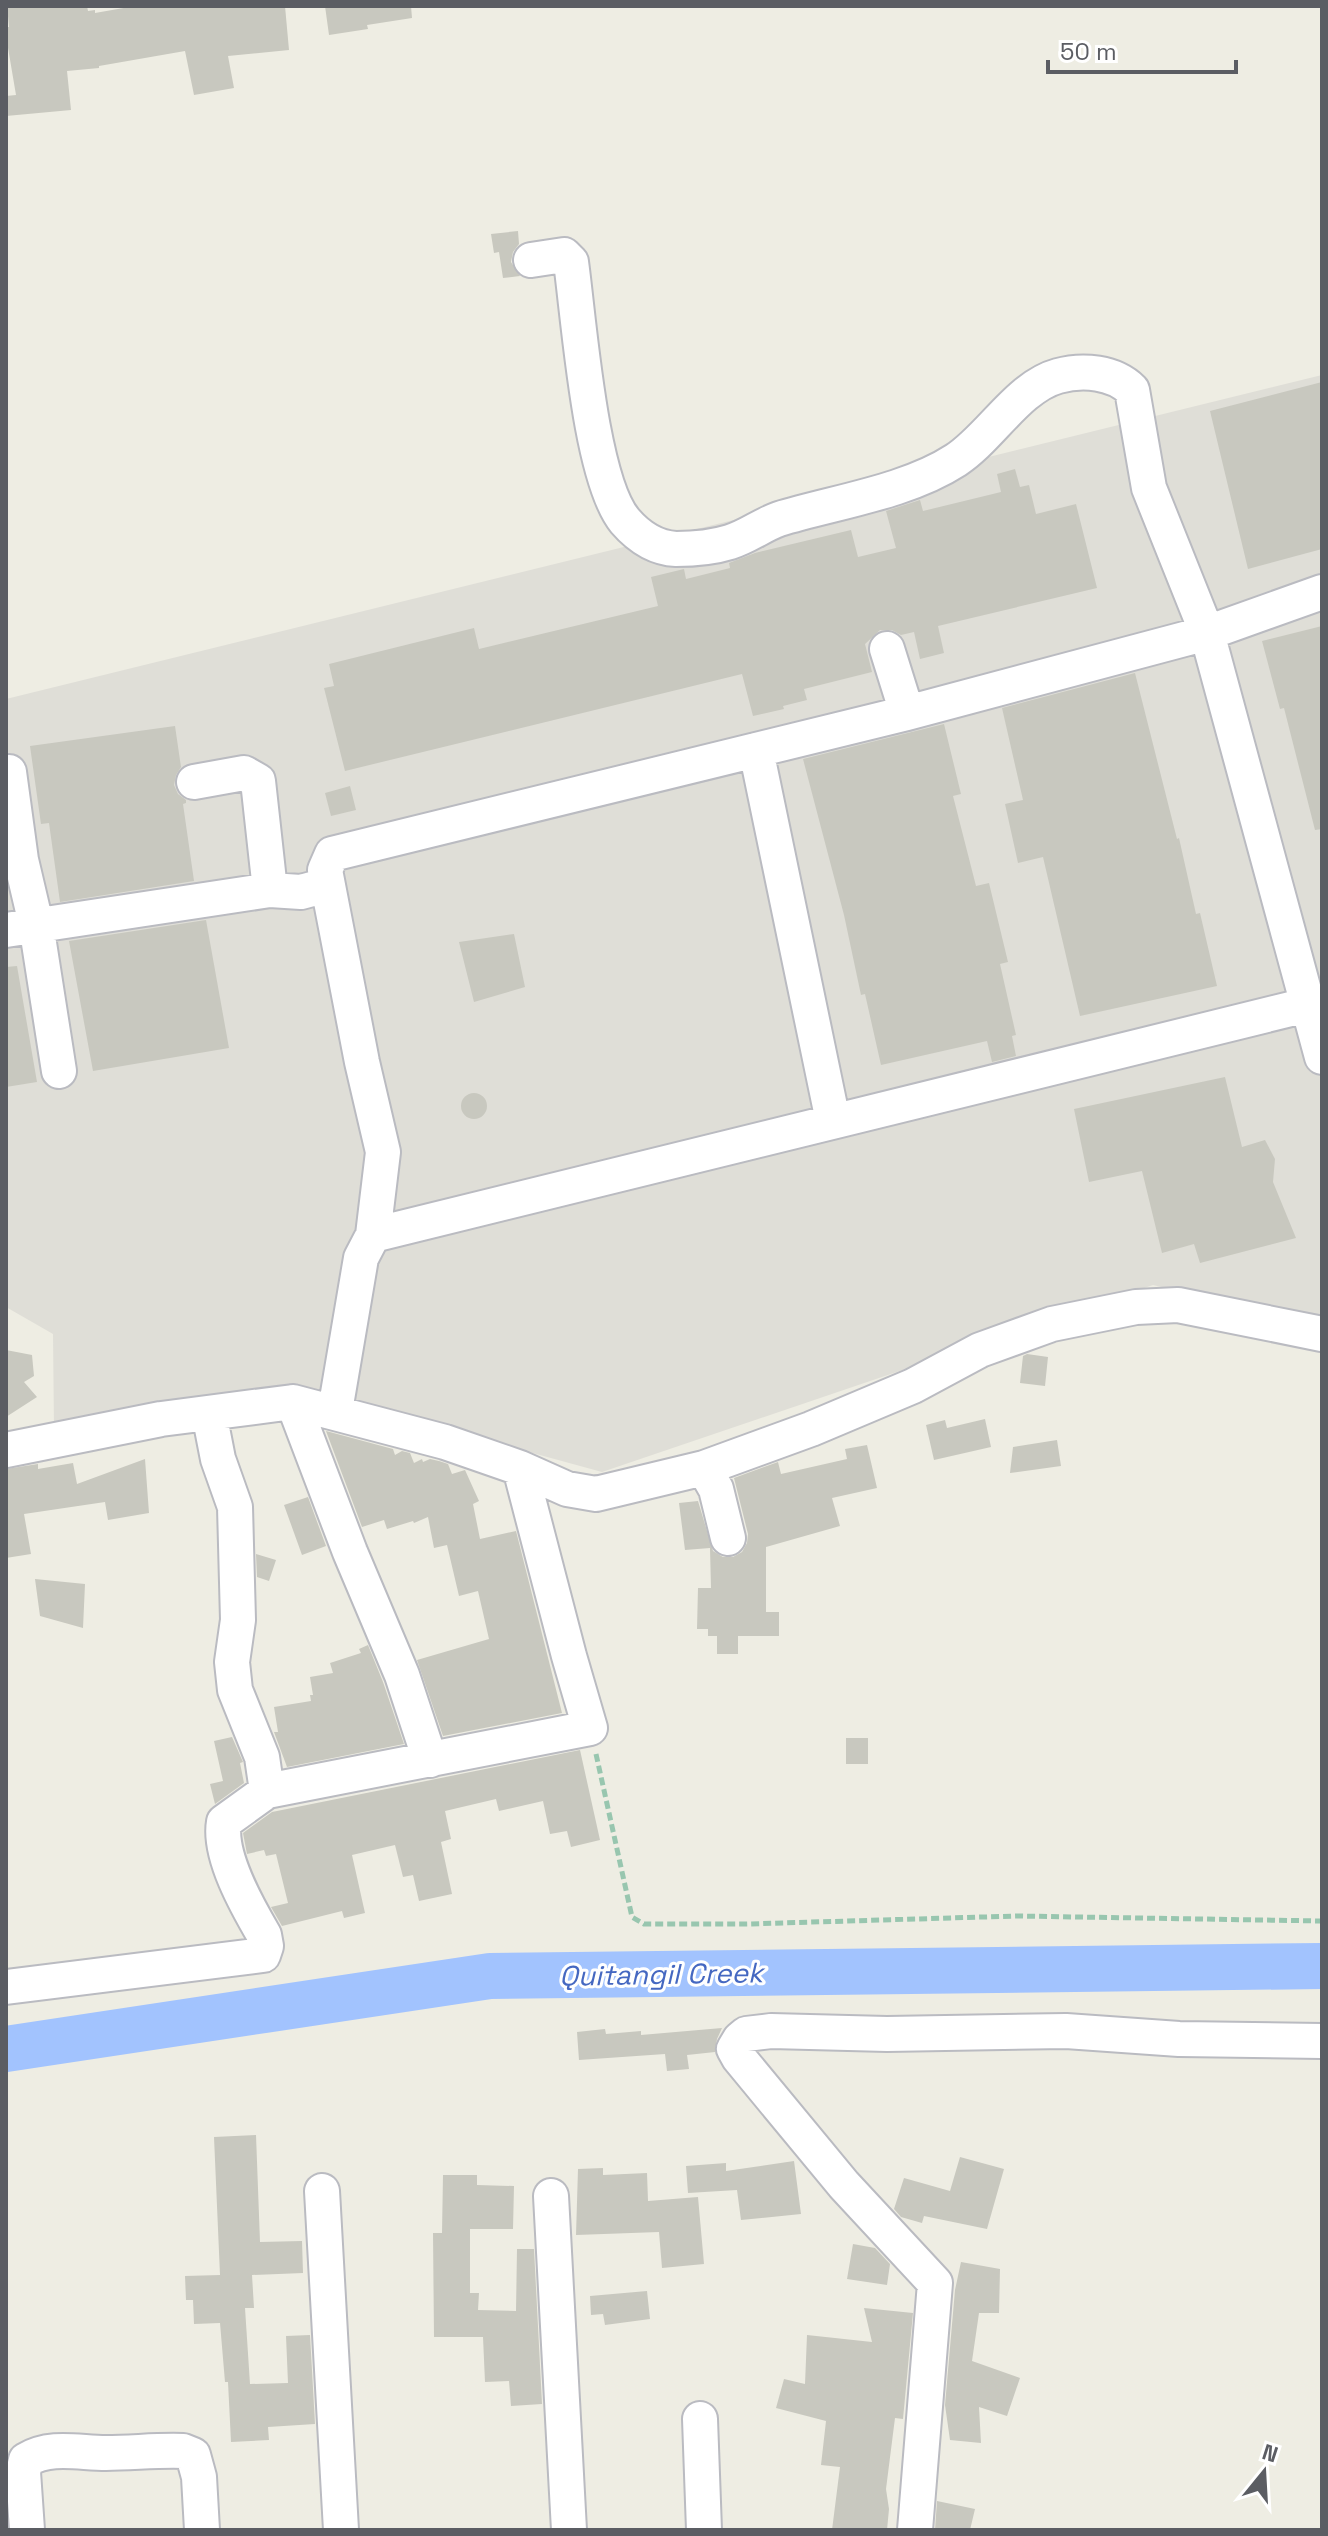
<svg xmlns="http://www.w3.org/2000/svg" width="1328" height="2536" font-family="'Space Grotesk',sans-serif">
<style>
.industrial{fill:#dfded7}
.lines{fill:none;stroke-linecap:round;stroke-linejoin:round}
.river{stroke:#a2c3fe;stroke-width:46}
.building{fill:#c8c8bf}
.minor-casing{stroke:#babbc1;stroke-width:38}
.path{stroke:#98c6af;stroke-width:5;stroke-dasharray:8 4;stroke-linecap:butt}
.minor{stroke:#fff;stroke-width:34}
.labels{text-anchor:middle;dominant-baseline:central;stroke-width:6;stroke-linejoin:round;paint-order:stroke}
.water-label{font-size:28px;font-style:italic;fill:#4568c1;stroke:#fff}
</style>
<rect width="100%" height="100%" fill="#eeede3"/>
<path class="industrial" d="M1322 375V1323L1153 1285 602 1472 305 1391 54 1429 53 1334 6 1307V699Z"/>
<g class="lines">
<path class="river" d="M6 2049 490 1976 1322 1966"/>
</g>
<path class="building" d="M7 6H87L88 11 95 10V13L135 6H285L289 50 228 56 234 88 194 95 185 51 99 66V68L67 71 71 110 6 116V96L16 95 6 36V27H9Z
M325 6H411L412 18 367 25 368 29 329 35Z
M518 231 519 244 513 252 511 262 520 276 503 278 499 252 494 253 491 234Z
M1322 382V549L1248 569 1210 411Z
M1015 469 1020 487 1029 485 1036 514 1076 504 1097 588 938 626 944 653 920 659 914 632 901 635 892 630H880L865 644 872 672 804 689 807 700 783 706 784 709 753 716 742 674 345 771 324 688 334 686 329 664 474 628 479 649 658 606 651 577 684 569 686 579 730 568 729 563 755 553 851 530 858 557 896 548 886 511 920 500 923 511 1001 492 997 474Z
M1322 626V829L1315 830 1284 708 1280 709 1262 641Z
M1135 673 1177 839 1179 838 1196 914 1200 913 1217 986 1080 1016 1043 857 1018 863 1005 804 1023 800 1002 708Z
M944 724 961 794 953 796 976 886 989 883 1008 962 1000 964 1016 1035 1012 1036 1016 1056 992 1062 987 1041 881 1065 865 994 861 995 844 915 803 759Z
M175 726 181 767 176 775 174 785 178 794 186 800V803L183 804 194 881 60 902 49 823 41 824 30 746Z
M350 786 356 810 331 816 325 793Z
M206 920 229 1048 93 1071 69 941Z
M514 934 525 987 474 1002 459 942Z
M17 966 37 1082 6 1087V967Z
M1225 1077 1242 1147 1265 1140 1275 1159 1273 1182 1296 1238 1200 1263 1194 1244 1162 1253 1142 1171 1089 1182 1074 1109Z
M461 1106a13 13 0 1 1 26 0a13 13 0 1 1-26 0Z
M6 1350 32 1355 34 1376 24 1382 37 1397 6 1417Z
M1027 1354 1048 1357 1045 1386 1020 1383 1023 1356Z
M985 1419 991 1447 934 1460 926 1425 945 1420 947 1428Z
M326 1431 393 1449 395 1455 402 1451 410 1453 414 1463 422 1459 423 1462 430 1459 439 1461 448 1464 452 1474 465 1470 479 1501 473 1504 480 1539 516 1531 562 1713 443 1736 417 1660 489 1639 478 1591 459 1596 447 1545 434 1548 428 1517 414 1523 413 1521 387 1529 384 1520 362 1527Z
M1057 1440 1061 1466 1010 1473 1013 1447Z
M867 1445 877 1488 832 1498 840 1526 766 1547V1612H779V1636H738V1654H717V1636H708V1629H697L698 1588H711L710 1548 685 1550 679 1503 698 1501 713 1551 723 1557H733L742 1552 747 1543 748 1534 734 1478 778 1462 781 1474 847 1459 845 1449Z
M145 1459 149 1513 108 1520 105 1502 24 1514 31 1554 6 1558V1469L38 1464V1469L73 1463 77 1484Z
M308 1497 326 1546 302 1555 284 1505Z
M256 1554 276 1560 269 1581 257 1577Z
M35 1579 85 1584 83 1628 40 1616Z
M368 1645 383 1682 404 1744 287 1767 274 1732H278L274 1707 311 1701 310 1695H313L310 1677 333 1673 330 1663 361 1653 359 1649Z
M232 1737 243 1762 240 1763 244 1783 215 1804 210 1784 223 1781 214 1741Z
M846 1738H868V1764H846Z
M580 1750 600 1840 571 1847 567 1831 550 1834 543 1801 499 1811 496 1799 445 1811 451 1839 441 1842 452 1894 419 1901 413 1875 403 1877 395 1845 352 1855 365 1913 344 1918 342 1911 282 1926 271 1907 288 1903 276 1854 266 1856 264 1850 247 1854 243 1833 272 1812Z
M722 2028 717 2039 715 2052 687 2055 689 2069 667 2071 665 2054 579 2060 577 2032 605 2029 606 2034 641 2031V2035Z
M256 2135 260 2242 302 2241 303 2273 252 2275 254 2308H245L250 2384 288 2383 286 2336 310 2335 315 2424 268 2427 269 2440 231 2442 228 2382H225L220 2323 194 2324 193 2300H186L185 2276 220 2275 214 2137Z
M960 2157 1004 2169 987 2229 924 2216 922 2223 901 2217 894 2209 904 2178 950 2191Z
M794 2161 801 2214 741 2220 737 2190 688 2193 686 2166 726 2163V2171Z
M603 2168V2175L647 2173 648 2201 698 2197 704 2264 662 2268 659 2232 576 2235 578 2169Z
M443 2175H477V2185L514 2186 513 2229H470V2293H479L478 2310 516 2311 517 2249H534L542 2404 511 2406 509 2381 485 2382 483 2337H434L433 2233H442Z
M853 2244 875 2248 890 2264 887 2285 847 2279Z
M961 2262 1000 2269 999 2313H979L972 2361 1020 2378 1007 2416 979 2407 981 2443 950 2440 945 2405 955 2290Z
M647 2291 650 2319 605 2325 603 2314 591 2315 590 2296Z
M864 2308 913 2313 903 2419 895 2418 886 2489 889 2509 887 2530H832L840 2467 821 2465 826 2421 776 2408 784 2379 805 2384 807 2335 872 2342Z
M937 2501 975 2509 970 2530H935Z"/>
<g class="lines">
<defs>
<path id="minor" d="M531 260 564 255 571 262C579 320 590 479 625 521 638 536 655 548 676 549 692 549 714 547 730 542 747 537 762 525 779 519 835 502 907 492 956 460 990 438 1018 387 1058 376 1083 369 1114 372 1132 390L1149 488 1207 633 1322 1057
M887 649 907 713
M756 750 833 1121
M9 772 21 860 36 924 59 1071
M194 782 244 773 258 781 270 890
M6 930 270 890 301 892 327 885
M373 1235 383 1152 362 1062 325 870 332 854 907 713 1207 633 1322 592
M293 1402 350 1552 402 1675 430 1760
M335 1411 361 1258 373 1235 1307 1005
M209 1413 218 1459 235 1507 238 1620 232 1662 235 1690 262 1757 267 1791 590 1728 569 1656 520 1468
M6 1450 161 1419 293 1402 445 1442 520 1468 567 1489 596 1494 704 1468 811 1429 913 1386 980 1350 1052 1324 1136 1307 1178 1305 1322 1334
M704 1468 716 1489 728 1538
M6 1987 263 1955 266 1946 264 1935C247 1906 218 1855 224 1822L267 1791
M322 2191 341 2530
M551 2196 569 2530
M700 2419 704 2530
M27 2530 23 2472 26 2460C51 2445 79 2453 106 2453 132 2453 157 2450 183 2451L193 2455 199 2477 202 2530
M915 2530 935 2283 844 2185 739 2058 734 2049 740 2039 746 2034 771 2031 887 2034 1066 2031 1179 2039 1322 2041"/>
</defs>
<use href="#minor" class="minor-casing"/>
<path class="path" d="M596 1754 632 1917 644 1924H747L1017 1916 1322 1921"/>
<use href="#minor" class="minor"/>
</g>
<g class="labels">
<g class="water-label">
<text transform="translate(661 1974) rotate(-1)">Quitangil Creek</text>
</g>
</g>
<rect width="1328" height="2536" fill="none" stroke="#5b5d63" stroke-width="16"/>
<g transform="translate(1264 2472) rotate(18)" stroke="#ffffff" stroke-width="6" paint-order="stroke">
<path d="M0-6L14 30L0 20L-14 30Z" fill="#5b5d63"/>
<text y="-12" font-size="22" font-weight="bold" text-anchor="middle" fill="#5b5d63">N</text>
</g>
<path d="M1048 60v12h188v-12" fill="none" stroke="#5b5d63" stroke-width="4"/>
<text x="1060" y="60" font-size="24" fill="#5b5d63" stroke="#ffffff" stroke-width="6" paint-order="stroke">50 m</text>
</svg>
